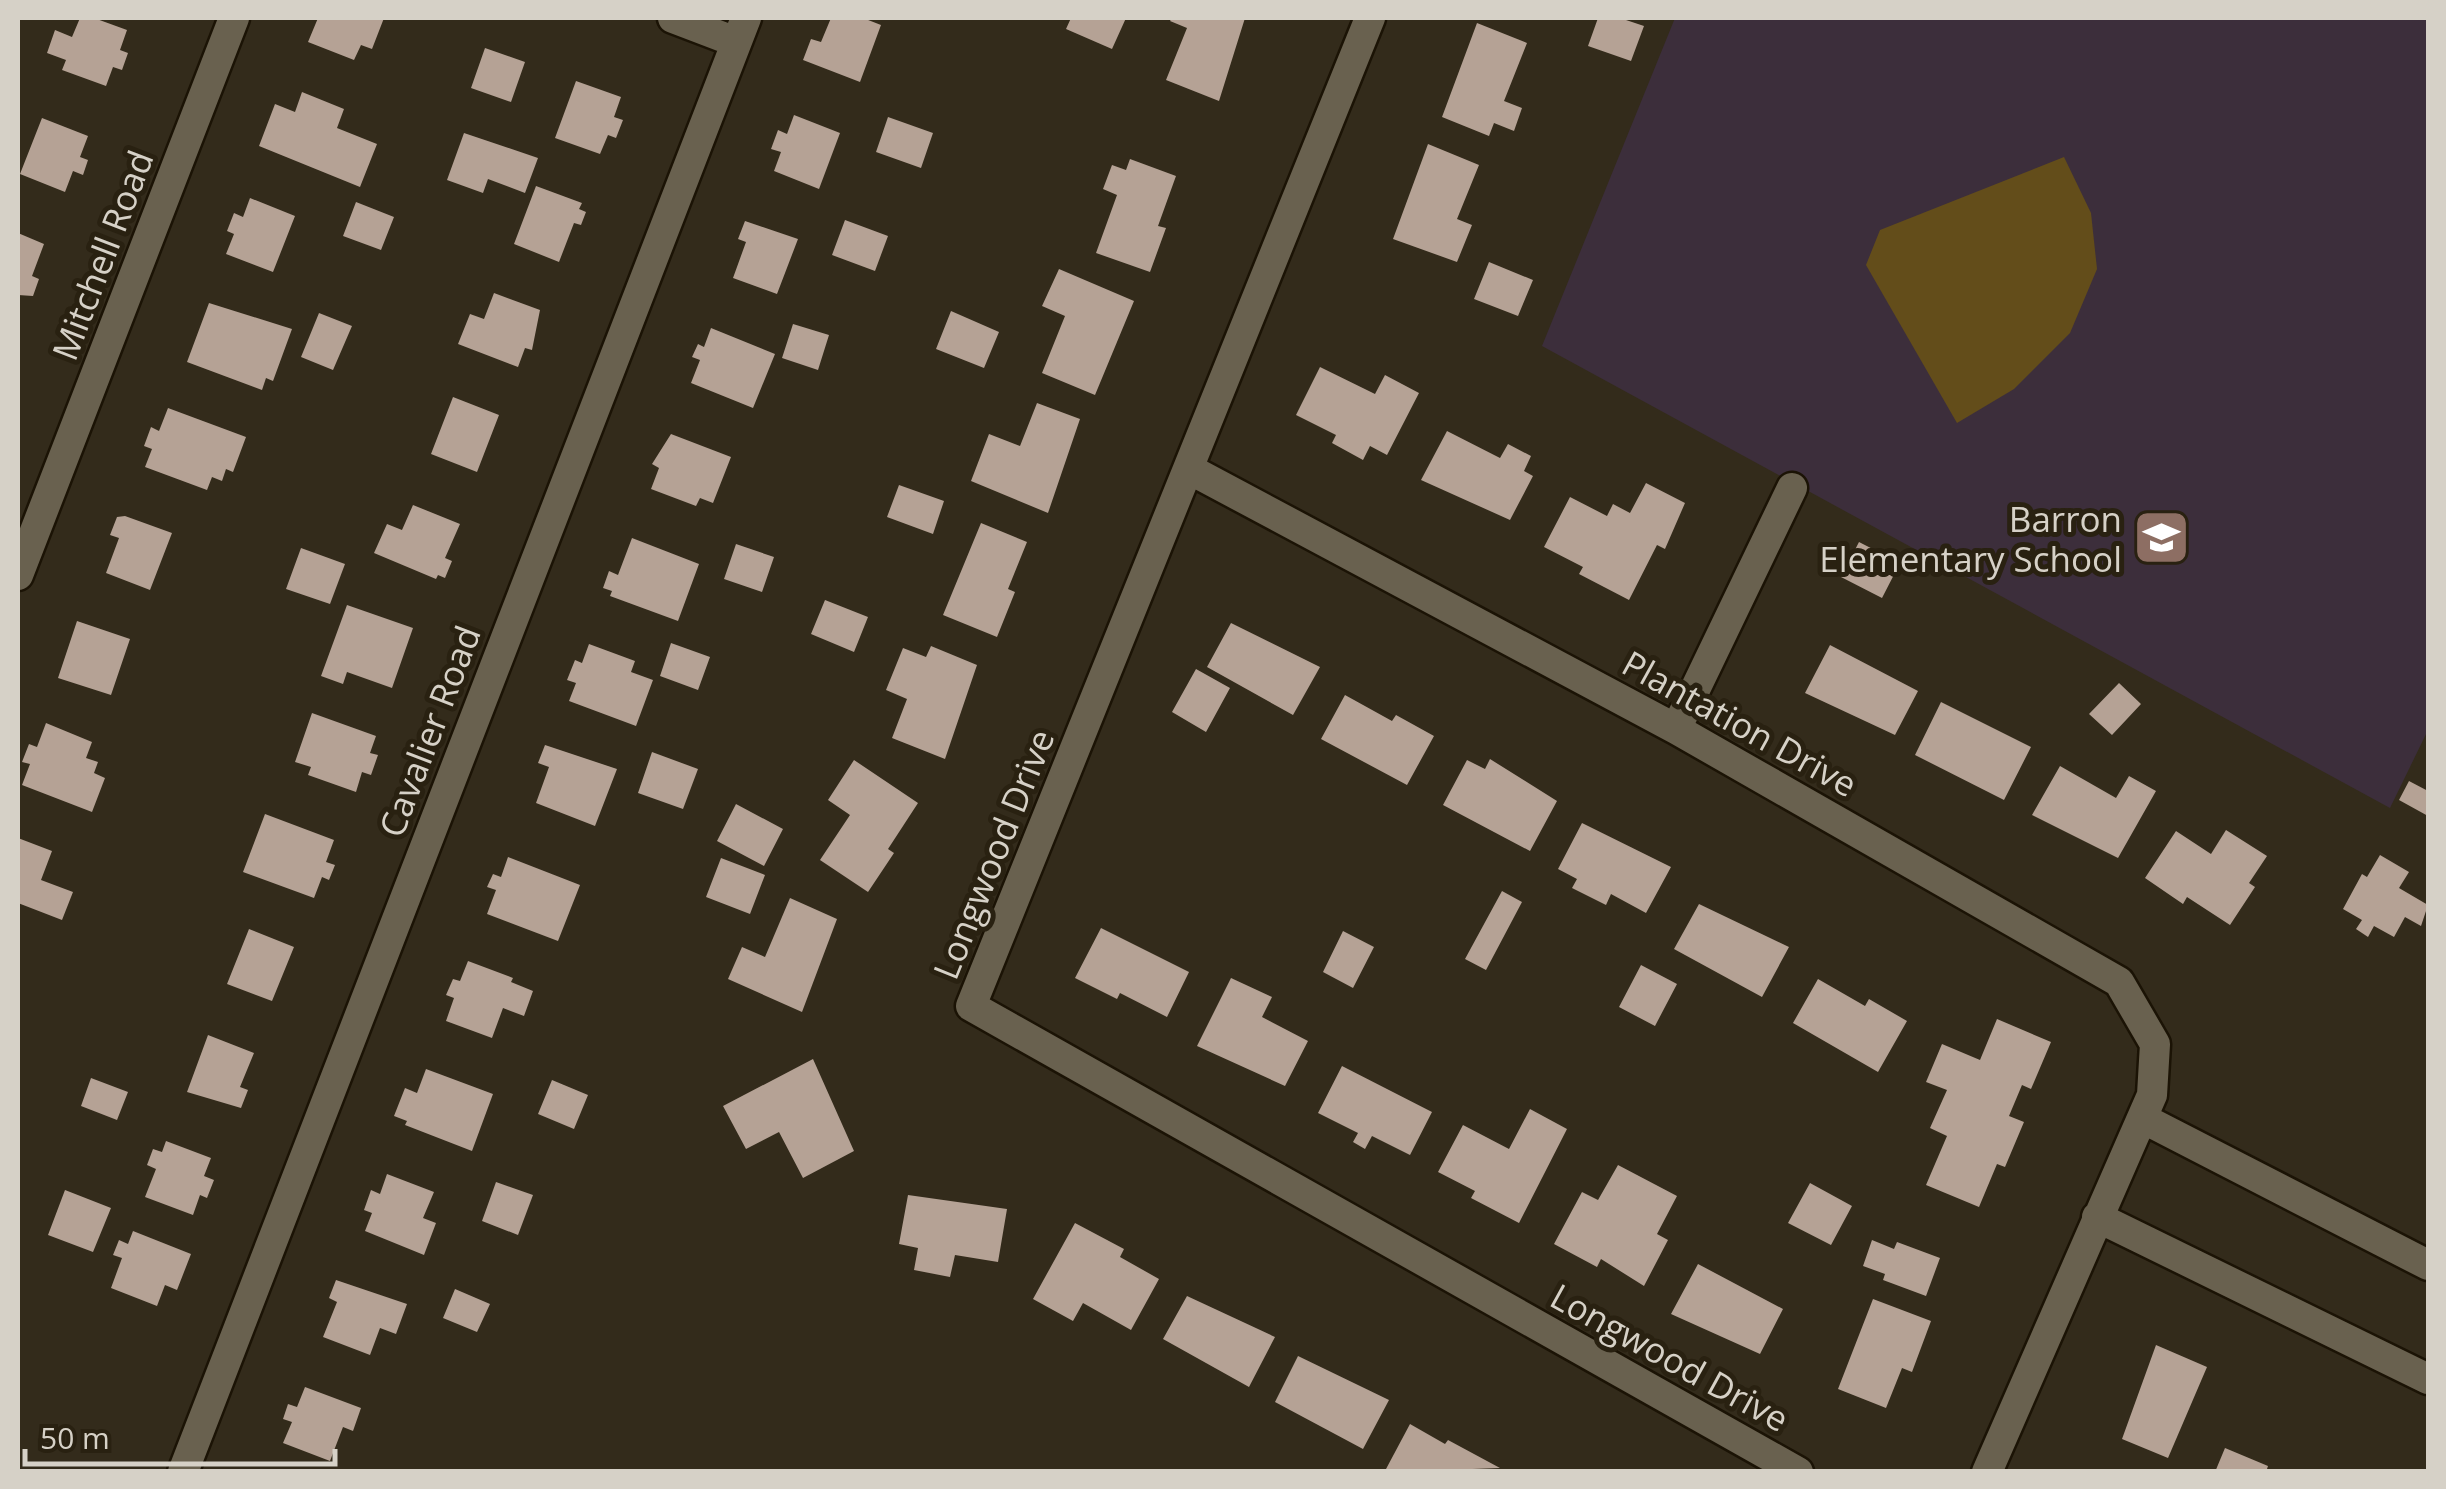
<svg xmlns="http://www.w3.org/2000/svg" width="2446" height="1489" font-family="'Open Sans',sans-serif">
<style>
.education{fill:#3c2e3b}
.green{fill:#634d1a}
.building{fill:#b5a295}
.lines{fill:none;stroke-linecap:round;stroke-linejoin:round}
.minor-casing{stroke:#1b1305;stroke-width:35}
.minor{stroke:#69614f;stroke-width:30}
.labels{text-anchor:middle;dominant-baseline:central;stroke-width:10;stroke-linejoin:round;paint-order:stroke}
.street-label{font-size:35px;fill:#d6d1c7;stroke:#292111}
.poi-label{font-size:35px;fill:#d6d1c7;stroke:#292111;text-anchor:end}
</style>
<rect width="100%" height="100%" fill="#332b1b"/>
<path class="education" d="M1675 18H2428V730L2390 808 1542 346Z"/>
<path class="green" d="M2064 157 2091 213 2097 269 2070 333 2014 389 1957 423 1866 265 1880 230Z"/>
<path class="building" d="M80 18H94L127 30 120 50 128 53 122 70 113 67 106 86 62 70 66 60 47 53 55 30 72 37Z
M318 18H384L372 49 361 45 354 60 308 42Z
M831 18H863L881 25 860 82 803 60 811 39 821 42Z
M1071 18H1126L1112 49 1066 29Z
M1172 18H1245L1219 101 1166 80 1187 28 1170 21Z
M1598 18H1620L1644 26 1631 61 1588 46Z
M1477 23 1527 43 1504 101 1522 108 1514 131 1494 123 1489 136 1442 117Z
M485 48 525 62 511 102 471 88Z
M576 81 621 97 614 117 623 120 616 138 608 135 600 154 555 138Z
M302 92 344 109 337 128 377 144 360 187 259 146 275 104 295 112Z
M794 115 840 133 819 189 774 171 781 152 771 149 778 130 787 134Z
M888 117 933 133 921 168 876 152Z
M42 118 88 136 80 157 88 160 83 175 73 171 65 192 20 174Z
M464 133 538 158 525 193 488 179 483 193 447 180Z
M1428 144 1479 165 1457 219 1472 225 1457 262 1393 239Z
M1130 159 1176 176 1158 226 1166 228 1150 272 1096 253 1117 195 1103 189 1112 165 1126 170Z
M536 186 582 203 579 209 586 212 581 225 574 223 559 262 514 244Z
M250 198 295 216 273 272 226 254 234 234 227 231 234 213 243 217Z
M356 202 394 217 381 250 343 236Z
M845 220 888 236 875 271 832 255Z
M745 221 798 239 777 294 733 278 746 242 738 239Z
M18 233 44 244 32 276 39 279 33 296 18 295Z
M1489 262 1533 280 1518 316 1474 299Z
M1059 269 1134 301 1095 395 1042 373 1065 316 1042 306Z
M494 293 540 310 532 350 525 348 518 367 458 344 470 314 484 319Z
M209 303 292 329 273 381 266 378 262 390 187 362Z
M951 311 999 332 984 368 936 349Z
M319 313 352 326 333 370 301 357Z
M793 324 829 335 818 370 782 358Z
M711 328 775 354 753 408 691 383 700 360 692 357 698 344 704 347Z
M1320 367 1375 394 1385 375 1419 393 1387 455 1370 446 1363 460 1332 443 1336 435 1296 415Z
M453 397 499 415 477 472 431 454Z
M1037 403 1080 419 1048 513 971 481 989 434 1020 446Z
M168 408 246 437 233 472 226 469 222 481 212 477 207 490 145 467 152 449 144 446 151 427 159 431Z
M1447 431 1500 458 1508 444 1531 456 1524 471 1533 476 1510 520 1421 480Z
M671 434 731 457 713 503 700 498 696 506 651 489 659 468 652 464Z
M1646 483 1685 503 1665 549 1657 545 1629 600 1579 574 1583 567 1544 547 1570 497 1607 516 1613 504 1630 513Z
M899 485 944 501 933 534 887 517Z
M413 505 460 524 445 558 452 561 445 578 438 575 436 579 374 553 387 524 402 530Z
M125 516 172 533 150 590 106 573 119 538 110 535 117 517Z
M981 523 1027 542 1008 589 1015 592 997 637 943 615Z
M632 538 699 564 678 621 610 596 612 591 603 588 609 571 618 575Z
M1859 542 1900 563 1882 598 1841 577Z
M736 544 774 557 762 592 724 579Z
M301 548 345 564 330 604 286 589Z
M825 600 868 617 854 652 811 634Z
M347 605 413 628 392 688 347 672 343 684 321 676Z
M77 621 130 639 111 695 58 678Z
M1231 623 1320 667 1293 715 1207 667Z
M671 643 710 657 698 690 660 676Z
M589 644 635 661 631 672 653 680 636 726 569 701 576 683 567 680 575 660 582 663Z
M1830 645 1918 691 1895 735 1805 693Z
M931 646 977 665 945 759 892 738 907 699 886 690 903 648 926 657Z
M1196 669 1230 688 1206 732 1172 712Z
M2119 683 2141 704 2112 735 2089 714Z
M1345 695 1392 721 1396 715 1434 736 1407 785 1321 739Z
M1941 702 2031 747 2004 800 1915 755Z
M312 713 376 736 370 753 378 755 371 775 362 772 356 792 308 775 311 767 295 762Z
M46 723 92 742 86 758 98 762 94 773 105 778 92 812 22 785 30 764 22 762 29 744 37 747Z
M545 745 617 769 595 826 536 803 549 767 538 763Z
M652 752 698 769 683 809 638 793Z
M1490 759 1557 801 1530 851 1443 805 1467 760 1485 769Z
M854 760 918 803 888 849 894 853 868 892 820 860 850 815 828 800Z
M2060 766 2116 798 2129 776 2156 791 2118 858 2032 815Z
M2409 781 2428 791V816L2399 800Z
M736 804 783 829 764 866 717 841Z
M265 814 334 840 326 862 335 865 329 880 322 877 314 898 243 872Z
M1582 823 1671 867 1646 913 1611 894 1606 905 1572 888 1577 879 1558 869Z
M2226 830 2267 856 2249 883 2255 887 2230 925 2187 897 2183 904 2145 878 2176 831 2211 854Z
M18 838 52 851 41 880 73 892 62 920 18 903Z
M2380 855 2409 872 2399 888 2428 905 2421 926 2405 917 2394 937 2374 926 2368 937 2356 929 2362 920 2343 909 2362 874 2367 877Z
M508 857 580 885 558 941 487 914 496 890 487 887 493 874 501 877Z
M721 858 765 875 750 914 706 897Z
M1502 891 1522 902 1486 970 1465 959Z
M790 898 837 919 802 1012 728 979 742 947 765 957Z
M1699 904 1789 947 1762 997 1674 949Z
M1101 928 1189 972 1167 1017 1120 993 1117 999 1075 978Z
M249 929 294 947 272 1001 227 984Z
M1343 931 1374 947 1353 988 1323 972Z
M468 961 513 978 511 982 533 991 524 1016 503 1008 492 1038 446 1021 454 998 446 995 453 979 460 981Z
M1641 965 1677 984 1655 1026 1619 1007Z
M1231 978 1272 997 1262 1017 1308 1041 1285 1086 1197 1046Z
M1818 979 1865 1006 1869 999 1907 1021 1878 1072 1793 1023Z
M1997 1019 2051 1042 2031 1089 2022 1085 2009 1116 2024 1122 2005 1167 1997 1164 1979 1207 1926 1185 1947 1136 1930 1128 1947 1090 1926 1082 1942 1044 1980 1060Z
M208 1035 254 1053 240 1087 248 1090 241 1108 187 1092Z
M813 1059 854 1151 803 1178 779 1132 746 1149 723 1106Z
M1342 1066 1432 1112 1410 1155 1372 1136 1365 1149 1353 1142 1358 1133 1318 1113Z
M426 1069 493 1094 472 1151 405 1125 407 1121 394 1116 405 1088 417 1093Z
M91 1078 128 1092 117 1120 81 1106Z
M552 1080 588 1095 574 1129 538 1114Z
M1530 1109 1567 1129 1519 1223 1471 1198 1475 1191 1438 1172 1463 1125 1509 1149Z
M166 1141 211 1158 204 1176 214 1180 207 1198 200 1195 193 1215 145 1197 156 1169 147 1165 153 1149 162 1152Z
M1618 1165 1677 1196 1657 1234 1668 1240 1644 1286 1601 1259 1597 1267 1554 1244 1582 1192 1598 1200Z
M387 1174 434 1192 423 1218 436 1223 424 1255 365 1231 372 1213 364 1210 371 1190 380 1194Z
M496 1182 533 1195 518 1235 482 1221Z
M1810 1183 1852 1206 1831 1245 1788 1223Z
M65 1190 111 1208 93 1252 48 1235Z
M908 1195 1007 1209 998 1262 955 1255 950 1277 914 1270 918 1248 899 1244Z
M1075 1223 1124 1249 1120 1257 1159 1279 1131 1330 1083 1303 1073 1321 1033 1299Z
M133 1231 191 1254 177 1290 165 1285 157 1306 111 1288 122 1258 113 1255 119 1240 128 1244Z
M1872 1240 1894 1249 1897 1242 1940 1258 1926 1296 1883 1280 1885 1274 1863 1266Z
M1698 1264 1783 1309 1760 1354 1671 1314Z
M336 1280 407 1304 396 1334 380 1328 370 1355 323 1337 337 1302 329 1298Z
M455 1289 490 1304 477 1332 443 1318Z
M1187 1296 1275 1337 1249 1387 1163 1339Z
M1873 1299 1931 1321 1912 1372 1902 1368 1886 1408 1838 1389Z
M2156 1345 2207 1367 2168 1458 2122 1439Z
M1298 1356 1389 1400 1363 1449 1275 1402Z
M305 1387 361 1408 353 1431 343 1427 330 1461 283 1443 292 1422 283 1419 288 1404 297 1407Z
M1410 1424 1445 1444 1448 1440 1500 1468 1390 1472 1386 1469Z
M2225 1448 2268 1466 2266 1472H2215Z"/>
<g class="lines">
<defs>
<path id="minor" d="M673 18 736 42
M1370 18 971 1006 1798 1472
M1189 469 1676 729 2119 982 2155 1044 2152 1095 1987 1472
M18 575 234 18
M1676 729 1792 488
M2142 1118 2428 1265
M2097 1217 2428 1379
M183 1472 746 18"/>
</defs>
<use href="#minor" class="minor-casing"/>
<use href="#minor" class="minor"/>
</g>
<defs>
<symbol id="school-square" viewBox="-11 -11 22 22"><rect x="-9" y="-9" width="18" height="18" rx="4" fill="#8d6e63" stroke="#292111"/><path d="M0-5L7-2L0 1L-7-2ZM-4 1L0 2.5L4 1V4Q0 6-4 4Z" fill="#fff"/></symbol>
</defs>
<g fill-rule="evenodd">
<use href="#school-square" x="2130" y="506" width="63" height="63"/>
</g>
<g class="labels">
<g class="street-label">
<text transform="translate(102 255) rotate(-69)">Mitchell Road</text>
<text transform="translate(1740 723) rotate(29)">Plantation Drive</text>
<text transform="translate(429 731) rotate(-69)">Cavalier Road</text>
<text transform="translate(993 854) rotate(-68)">Longwood Drive</text>
<text transform="translate(1670 1357) rotate(29)">Longwood Drive</text>
</g>
<g class="poi-label">
<text x="2122" y="518">Barron<tspan x="2122" dy="40">Elementary School</tspan></text>
</g>
</g>
<rect width="2446" height="1489" fill="none" stroke="#d6d1c7" stroke-width="40"/>
<path d="M25 1449v15h310v-15" fill="none" stroke="#d6d1c7" stroke-width="5"/>
<text x="40" y="1449" font-size="30" fill="#d6d1c7" stroke="#292111" stroke-width="8" paint-order="stroke">50 m</text>
</svg>
